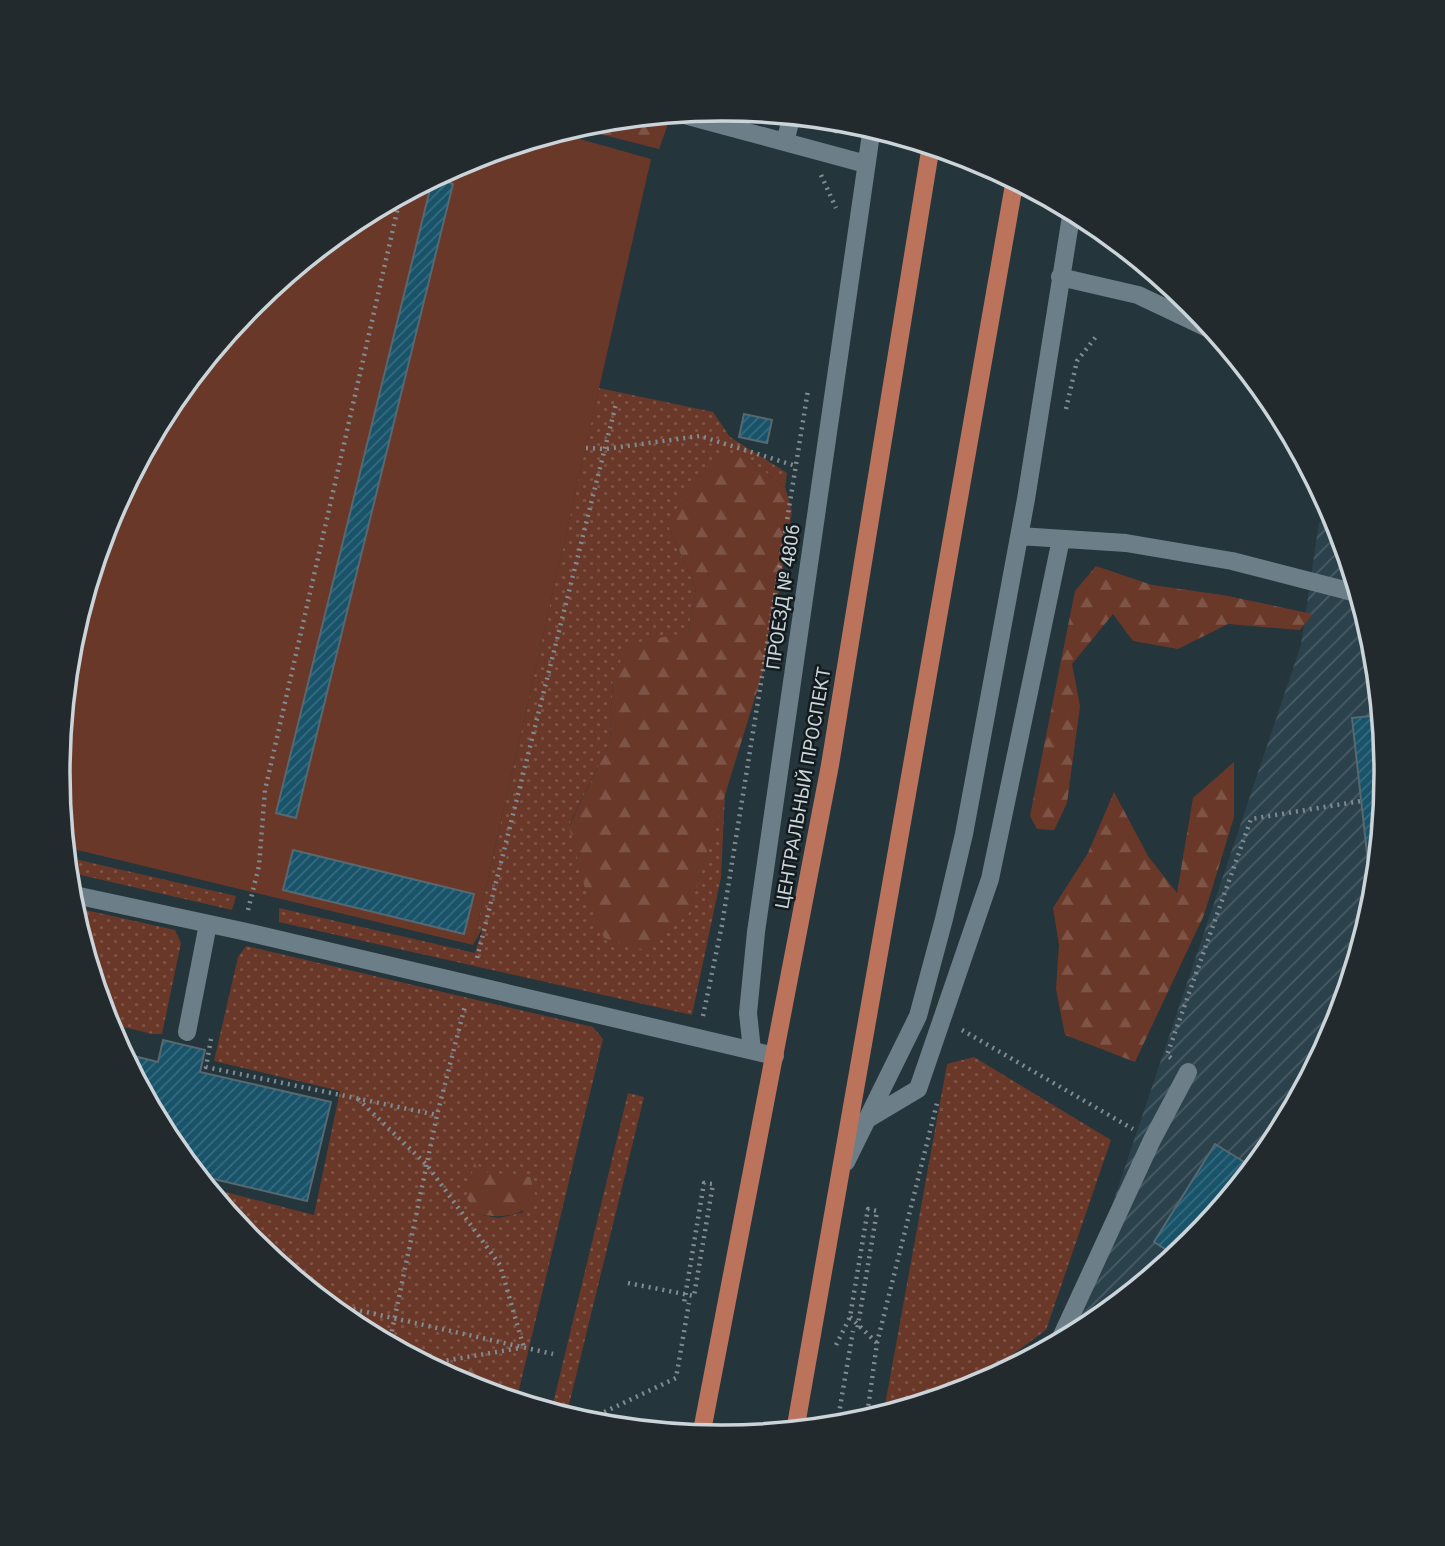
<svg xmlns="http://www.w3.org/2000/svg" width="1445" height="1546" font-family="Roboto,sans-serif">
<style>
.industrial{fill:url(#industrial-furrows)}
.grass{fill:url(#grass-dots);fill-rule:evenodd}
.forest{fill:url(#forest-firs)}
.green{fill:#6a3828}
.building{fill:url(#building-hatch);stroke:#566870;stroke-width:2}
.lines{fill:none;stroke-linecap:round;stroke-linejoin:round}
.path{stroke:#808c92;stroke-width:4.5;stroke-dasharray:2 5;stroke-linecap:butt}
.minor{stroke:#6c7e87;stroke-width:18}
.major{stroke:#bb735c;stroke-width:18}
.labels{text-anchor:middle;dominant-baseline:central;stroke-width:5;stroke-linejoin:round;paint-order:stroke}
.street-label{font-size:19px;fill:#cad4d9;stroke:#141b1f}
.rim{fill:none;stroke:#cad4d9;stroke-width:3.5}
</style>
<defs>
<pattern id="industrial-furrows" width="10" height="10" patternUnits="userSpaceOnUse" patternTransform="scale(1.75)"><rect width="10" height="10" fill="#2b414c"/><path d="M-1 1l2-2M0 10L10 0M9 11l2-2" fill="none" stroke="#485c65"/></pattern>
<pattern id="grass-dots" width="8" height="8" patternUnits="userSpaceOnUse" patternTransform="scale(1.75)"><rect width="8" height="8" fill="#6a3828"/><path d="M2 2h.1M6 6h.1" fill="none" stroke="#7e5447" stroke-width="1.8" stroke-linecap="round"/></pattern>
<pattern id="forest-firs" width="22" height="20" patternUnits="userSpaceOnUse" patternTransform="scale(1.75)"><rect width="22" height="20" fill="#6a3828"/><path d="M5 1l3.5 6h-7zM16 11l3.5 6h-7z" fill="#7e5447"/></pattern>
<pattern id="building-hatch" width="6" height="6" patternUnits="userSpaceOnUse" patternTransform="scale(1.75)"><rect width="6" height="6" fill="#18536a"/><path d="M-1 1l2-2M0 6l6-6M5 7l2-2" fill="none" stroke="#386b7f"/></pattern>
</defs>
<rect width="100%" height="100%" fill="#25353c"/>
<path class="industrial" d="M1337 519 1375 644 1387 773 1374 903 1336 1028 1275 1143 1192 1243 1091 1326 1067 1339 1301 645 1319 522Z"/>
<path class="grass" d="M599 388 713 412 730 437 787 473 785 487 745 457 668 525 696 589 688 632 613 676 610 742 569 825 688 915 725 794 721 877 692 1015 279 922V908L475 953 484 925 473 945Z
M66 857 236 896 232 910 68 872Z
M72 907 175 930 181 943 162 1034H152L107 1023Z
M246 946 593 1027 603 1039 516 1402 478 1390 491 1375 432 1368 353 1325 284 1269 280 1248 239 1219 237 1224 206 1187 314 1215 340 1091 214 1061 238 957ZM474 1164 487 1172 524 1212 499 1218 476 1214Z
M974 1057 1111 1140 1046 1330 961 1392 898 1411 885 1405 947 1064Z
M628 1093 644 1097 566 1417 551 1412Z"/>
<path class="forest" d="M637 117 668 124 659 149 572 127 593 121Z
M723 452 745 457 785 487 792 511 769 652 688 915 644 950 604 938 586 892 569 826 610 742 613 675 630 644 688 632 696 589 668 525 692 480Z
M1096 566 1152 585 1223 595 1313 614 1300 630 1228 624 1178 649 1133 641 1113 614 1072 664 1080 706 1067 803 1054 830 1037 829 1030 816 1075 591Z
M1234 762V817L1204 915 1135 1062 1065 1035 1056 989 1059 945 1053 908 1088 853 1114 792 1148 856 1177 893 1193 798Z
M474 1163 487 1172 530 1177 537 1201C516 1218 502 1218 476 1214L467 1198Z
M239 1219 280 1248 284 1269 252 1243 237 1224Z
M468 1360 492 1375 478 1390 432 1368 448 1369Z"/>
<path class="green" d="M555 132 651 159 473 945 65 847 58 773 71 643 109 518 170 403 253 303 354 220 468 159Z"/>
<path class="building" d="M433 177 453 184 296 818 276 813Z
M744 414 772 420 767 443 739 437Z
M1381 715 1387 773 1373 908 1352 718Z
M293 850 474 894 464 934 283 890Z
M163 1040 205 1050 200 1072 331 1102 307 1201 197 1175 170 1142 122 1053 158 1062Z
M1215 1144 1254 1168 1192 1243 1176 1256 1154 1242Z"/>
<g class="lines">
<path class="path" d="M835 133 839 120
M821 175 836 208
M1066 409 1077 361 1098 334
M586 448 605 449 700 436 796 466
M248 910 259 866 265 790 401 194
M477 958 616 404
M703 1016 722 925 808 390
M962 1030 1133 1129
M211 1039 206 1067 437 1115
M1171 1058 1167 1055 1251 819 1361 801
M358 1099 427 1165 500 1265 524 1348
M628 1283 694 1296 713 1184 704 1183 684 1303
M326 1303 553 1354
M850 1317 877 1343
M389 1345 437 1115 465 1006
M836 1345 850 1317 868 1209 877 1211 857 1331
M426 1364 520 1348
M1005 1372 1038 1350
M598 1415 676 1378 689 1303
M872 1419 868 1408 877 1343 937 1103
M821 1421 838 1419 853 1331"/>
<path class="minor" d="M677 113 866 164
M785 142 792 115
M1060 277 1138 295 1216 332
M1019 536 1126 543 1232 561 1360 594
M70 894 242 931 775 1056
M187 1032 208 924
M752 1050 748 1013 756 932 872 127
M866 1120 918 1089 990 879 1061 539
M846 1162 918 1016 944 919 964 834 1026 499 1072 210
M1058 1344 1152 1140 1188 1072"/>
<path class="major" d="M795 1431 1015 179
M701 1436 830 765 931 145"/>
</g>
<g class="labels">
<g class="street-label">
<text transform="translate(783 597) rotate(-82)">ПРОЕЗД № 4806</text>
<text transform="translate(803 788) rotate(-80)">ЦЕНТРАЛЬНЫЙ ПРОСПЕКТ</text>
</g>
</g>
<path d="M0 0H1445V1546H0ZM70 773a652 652 0 1 1 1304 0a652 652 0 1 1-1304 0Z" fill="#232a2e" fill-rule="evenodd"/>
<path class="rim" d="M70 773a652 652 0 1 1 1304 0a652 652 0 1 1-1304 0Z"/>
</svg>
